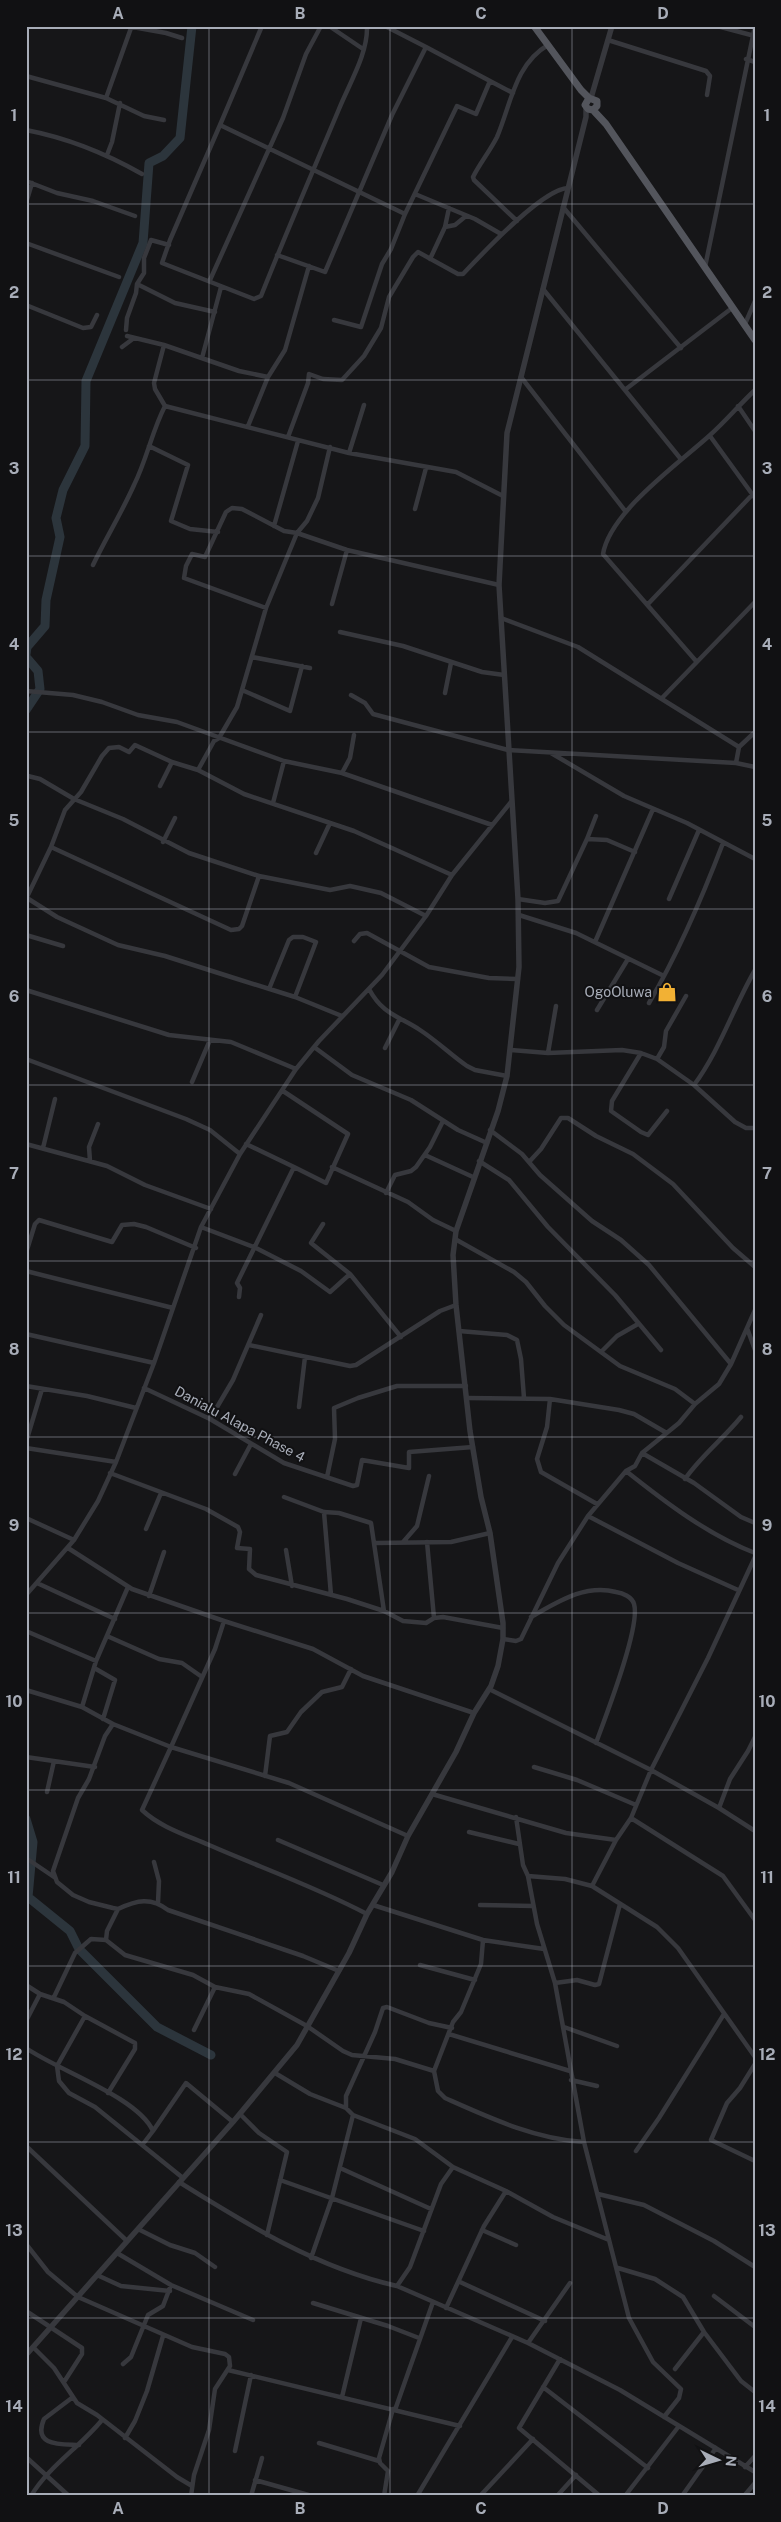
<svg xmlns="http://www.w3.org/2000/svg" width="781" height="2522" font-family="'Public Sans',sans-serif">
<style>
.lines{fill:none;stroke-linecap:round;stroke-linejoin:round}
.river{stroke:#2c353c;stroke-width:9}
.minor{stroke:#37383d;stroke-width:4.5}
.tertiary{stroke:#37383d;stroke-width:5.5}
.primary{stroke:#53555c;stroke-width:7}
.grid{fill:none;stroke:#a8adb8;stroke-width:1;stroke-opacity:0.55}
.labels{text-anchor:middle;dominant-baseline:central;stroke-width:4;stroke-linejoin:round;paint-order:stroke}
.poi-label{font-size:14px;fill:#a8adb8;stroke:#111113;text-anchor:end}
.street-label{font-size:14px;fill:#a8adb8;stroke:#111113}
.neatline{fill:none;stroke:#a8adb8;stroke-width:2}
.grid-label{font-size:16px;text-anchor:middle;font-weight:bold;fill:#a8adb8}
</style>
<rect width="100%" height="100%" fill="#161618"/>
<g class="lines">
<path class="river" d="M26 654 27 647 45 626 46 600 60 537 56 518 63 490 85 446 86 381 143 243 149 163 163 156 180 138 192 26
M26 657 38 671 40 689 26 710
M26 1819 33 1842 28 1897 70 1931 79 1949 157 2027 211 2055"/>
<path class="minor" d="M127 26 166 33 182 38
M329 26 363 49
M367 26C368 54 349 84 339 109 313 171 286 233 261 296L254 299 162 263 170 240 220 125 405 214
M717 26 751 35
M608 40 706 71 710 76 707 95
M746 59 755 62
M26 76 106 98 144 116 164 120
M490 81 513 93
M106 98 131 28
M220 125 262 26
M26 130C68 138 105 153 142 174
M107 155 112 142 120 103
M26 181 57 193 93 201 135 216
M415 194 475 219 501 234
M26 203 32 183
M563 207 681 348
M517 221 474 180 473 177C480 163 490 151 497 137 511 104 515 64 548 45
M445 227 455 225 466 216
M26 243 119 277
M277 255 325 272 392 115 426 47 385 26
M430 259 445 227 449 208
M705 267 755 26
M210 280 283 118 306 54 321 26
M137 284 175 303 215 312
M543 289 680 458
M26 305 83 328 91 327 97 315
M334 320 361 327 382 264 391 249 405 214 457 106 476 114 490 81 426 47
M745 324 755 301
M126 330 127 318 136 293 137 284 144 273V258L151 240 169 245
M127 336 164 345 239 371 268 377
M164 345 154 383 155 389 165 406
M122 347 134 338
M202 358 221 287
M521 377 626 512
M626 389 732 308
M738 406 755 431
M248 426 268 377 285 350 309 266
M710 436 755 498
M288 437 308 383 309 374 323 379 342 380 364 356 381 328 389 297 413 257 418 252 458 274H463C482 254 542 189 568 188
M149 446 188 465 171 521 190 529 218 532
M349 453 364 405
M415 509 426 468
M274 526 298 441
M93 565C106 538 122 512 134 485 147 459 152 431 165 406L349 453 456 472 503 496
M332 604 347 550
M648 604 752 495
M266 608 184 578 186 566 192 554 205 557 226 512 232 508 242 509 284 531 297 533 347 550 499 585
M501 618 578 647 739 747
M340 632 403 646 482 672 504 675
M252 657 310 668
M696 661 603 554C610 512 678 464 709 436 725 422 739 405 755 390
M242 690 290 711 302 666
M26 691 73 695 102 702 138 715 177 722 284 761 342 773 492 825
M445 693 451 663
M351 695 365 703 373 714 508 750 736 763 739 747 755 732
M662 698 755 602
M551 753 624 796 687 823 755 859
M736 763 755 767
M198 770 214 741 219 738 237 707 266 608 297 533 307 521 318 498 330 447
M342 773 350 758 354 735
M28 776 40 779 74 799 123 819 189 853 259 876
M160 786 172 762 198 770 244 794 354 831 452 875
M273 803 284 761
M587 839 607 840 635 852
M163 842 175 818
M51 847 231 930 239 929 242 926 259 876 330 890 350 886 381 893 426 916
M316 853 330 823
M27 898 57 917 118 945 165 956 231 977 295 997 342 1016
M26 899 51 847 65 810 81 792 102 756 109 748 119 747 129 752 135 745 172 762
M518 899 545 903 558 901 587 839 596 816
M669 899 699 830
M519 915 576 933 664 976
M26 935 63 946
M354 941 360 934 367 933 429 967 489 978 518 979
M595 942 653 809
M269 989 289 940 293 937H303L316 942 295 997
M369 989C383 1015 399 1016 420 1030 437 1041 451 1055 467 1066L475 1070 507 1076
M26 990 169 1035 231 1042 296 1069
M649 1003C679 952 702 898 723 843
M597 1010 628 959
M314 1047 352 1075 411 1100 458 1130 487 1143
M385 1048 399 1020
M511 1050 548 1053 622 1050 641 1053 657 1059 694 1085 735 1122 746 1128H755
M548 1053 556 1006
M641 1053 612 1101 611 1111 641 1132 648 1135 667 1111
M26 1059 186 1119 210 1130 240 1154
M657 1059 664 1047 666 1031 686 996
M192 1082 210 1040
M694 1085C720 1050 733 1008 755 970
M283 1091 348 1134 326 1183 294 1167
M490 1130 522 1154 540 1175 592 1221 621 1240 649 1265 731 1364
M26 1144 107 1166 145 1185 211 1209
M43 1148 55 1099
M425 1155 473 1177
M90 1161 89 1147 98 1124
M479 1161 509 1180 548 1227 615 1295 661 1350
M529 1162 541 1149 561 1118H568L596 1136 633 1154 673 1184 733 1248 755 1267
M332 1167 408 1202 433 1220 456 1231
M386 1193 395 1175 411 1171 416 1167 430 1147 443 1121
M323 1224 311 1243 350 1274 401 1337
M201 1227 256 1248 301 1271 330 1292 350 1274
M455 1239 514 1272 526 1282 545 1306 564 1325 620 1366 675 1389 695 1404
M26 1253 35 1224 39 1220 112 1242 122 1225 134 1224 146 1227 196 1248
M26 1271 173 1308
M239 1297 240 1288 237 1283 294 1167 246 1144
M747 1328 755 1350
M459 1331 507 1335 517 1340 521 1359 524 1398
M26 1334 154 1363
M249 1345 350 1366 356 1365 440 1311 456 1305
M601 1352 617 1336 638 1324
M26 1386 87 1396 136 1408
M144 1388 210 1419 284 1463 353 1486 357 1485 362 1460 409 1468V1452L473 1447
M467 1398 550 1399 619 1410 634 1414 665 1432
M550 1399 547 1427 537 1459 541 1472 597 1504
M299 1407 305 1357
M210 1419 233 1380 261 1315
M26 1442 42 1389
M26 1448 116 1462
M642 1453 694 1483 741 1517 755 1523
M626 1471C665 1502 708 1535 755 1553
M110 1473 206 1509 238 1527 240 1532 237 1548 250 1549 249 1569 256 1575 347 1599 384 1611 403 1621 426 1623 434 1618 443 1617 503 1628
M235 1474 251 1444
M327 1477 335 1439 334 1408 358 1398 397 1386H466
M685 1479C701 1456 723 1439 741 1417
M284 1497 324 1512 339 1513 371 1523 384 1611
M324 1512 331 1595
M588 1516 678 1563 738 1590
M26 1518 74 1540
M146 1529 161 1493
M404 1541 417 1526 429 1476
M427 1542 434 1618
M376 1543 451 1542 490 1533
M68 1548 132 1589 224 1621 215 1649 171 1747 289 1783 408 1836
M286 1550 292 1586
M37 1583 115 1619
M26 1595 74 1540 98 1501 116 1462 154 1363 201 1227 240 1154 296 1069 319 1041 382 975 426 916 452 875 511 802
M149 1596 164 1552
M531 1617C558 1602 584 1584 616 1592 623 1593 632 1597 634 1604 641 1626 605 1718 596 1743
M224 1621 313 1649 363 1676 474 1713
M26 1631 96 1661
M107 1636 159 1659 182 1663 202 1677
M503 1639 516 1641 521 1639 558 1563 588 1516 626 1471 635 1466 642 1453 679 1423 695 1404 719 1384 731 1364 755 1310
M96 1669 115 1680 103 1719
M489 1689 651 1770 719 1808 755 1831
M26 1690 82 1707 113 1724
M82 1707 96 1661 128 1587
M26 1757 95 1767
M534 1767 577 1780 636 1805
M265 1776 270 1736 287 1732 301 1712 322 1692 342 1687 351 1669
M47 1792 54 1761
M432 1794 566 1833 616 1840
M719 1808 730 1779 748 1751 755 1737
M516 1817 523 1865 528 1876 537 1924 555 1983 584 2142 629 2318 653 2362 681 2389 679 2398 664 2417
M631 1818 723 1876 755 1920
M469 1832 519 1844
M278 1840 383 1885
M26 1858 54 1877
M154 1862 159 1881 158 1903
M528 1876 565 1879 592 1886 657 1927 678 1948 755 2057
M592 1886 616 1840 631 1818 651 1770 708 1658 755 1557
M373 1905 483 1940 544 1949
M480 1905 533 1906
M106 1940 107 1931 118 1909
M483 1940 481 1964 461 2012 453 2022 434 2071 438 2091 445 2098C490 2118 535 2139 584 2142
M420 1965 475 1980
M339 1971 303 1956 168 1910C151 1897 137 1900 118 1909L113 1908 89 1902 73 1895 57 1882 53 1871 78 1798 89 1779 105 1736 113 1724 171 1747 142 1810C160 1827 186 1835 209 1845 262 1868 316 1887 367 1914
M555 1983 577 1980 595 1985 599 1984 620 1904
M26 1985 40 1994 64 2002 85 2016 135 2043V2049L108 2093
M54 1997 75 1953 91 1939 106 1940 125 1955 193 1975 215 1987 249 1994 307 2026 343 2051 352 2055 395 2059 434 2071
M85 2016 57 2066 59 2081 69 2093 95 2107 183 2178
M26 2021 40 1994
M564 2027 617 2046
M194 2030 215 1987
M449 2034 570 2071
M26 2048C57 2070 138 2097 153 2131L143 2144
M755 2064 740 2088 727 2103 711 2140 755 2161
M275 2073 310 2094 346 2108 353 2115 415 2139 453 2167 441 2184 410 2267 397 2286
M571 2080 597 2086
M346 2108V2096L375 2032 383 2008 387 2007 429 2023 452 2028
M240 2114 259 2133 287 2152 267 2235
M153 2131 186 2083 233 2122
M26 2146 127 2241
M636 2151 659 2118 724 2014
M340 2168 431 2209
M280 2180 424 2231
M179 2182C248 2225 317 2268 397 2286L528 2343 620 2390 755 2472
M506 2191 553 2217 609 2240
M598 2194 644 2205 714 2241 755 2267
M138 2229 170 2245 195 2253 215 2267
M482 2230 516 2245
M26 2244 48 2272 78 2297 192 2347 225 2354 229 2357 230 2366 215 2389 209 2430 194 2475 191 2496
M117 2253 171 2285 253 2320
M311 2258 332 2198 353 2115
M618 2268 655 2279 683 2297 704 2332 741 2381 755 2392
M97 2275 121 2286 170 2291
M460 2282 545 2321
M714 2296 755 2327
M313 2303 388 2326 419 2338
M446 2308 484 2226 506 2191 453 2167
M26 2311 82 2348V2354L64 2382
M528 2343 570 2283
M33 2347 54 2368 77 2403 97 2415 177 2477 192 2486
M560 2359 519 2428 600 2496
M123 2364 131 2357 148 2315 163 2306 171 2285
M675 2369 704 2332
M228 2370 460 2426
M543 2387 648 2468
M73 2397 44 2419C32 2447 62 2444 79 2445
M342 2397 361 2318
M395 2410 433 2302
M125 2438 135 2421 147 2391 163 2336
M319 2443 379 2461
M235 2451 251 2375
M26 2457 69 2496
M745 2467 755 2456
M255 2480 312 2496
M31 2496C47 2468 81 2446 102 2420
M251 2496 262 2458
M384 2496 388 2471 380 2463 379 2458 393 2409
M417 2496 512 2337
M480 2496 533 2439
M557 2496 576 2475
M625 2496 679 2426
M682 2496 716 2448
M744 2496 755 2483"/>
<path class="tertiary" d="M591 98 612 26
M26 2355 233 2122 297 2045 349 1953 367 1914 392 1872 408 1836 456 1752 474 1713 491 1686 498 1666 503 1639V1623L490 1533 481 1497 470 1431 456 1305 453 1255 456 1231 498 1111 507 1076 519 967 518 899 499 585 507 433 586 117V107"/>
<path class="primary" d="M534 26 581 90 589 98 597 101V106L593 110 588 109 585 105 589 98
M593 110 606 124 755 340"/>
</g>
<path class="grid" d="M209 26V2496M390 26V2496M572 26V2496M26 204H755M26 380H755M26 556H755M26 732H755M26 909H755M26 1085H755M26 1261H755M26 1437H755M26 1613H755M26 1790H755M26 1966H755M26 2142H755M26 2318H755"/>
<defs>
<symbol id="shop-bare" viewBox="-9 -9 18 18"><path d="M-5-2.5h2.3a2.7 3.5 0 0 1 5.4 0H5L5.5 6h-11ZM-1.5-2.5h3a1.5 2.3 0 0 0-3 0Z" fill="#f2b134" stroke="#111113" stroke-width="2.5" paint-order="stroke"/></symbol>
</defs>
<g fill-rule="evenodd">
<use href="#shop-bare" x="653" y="978" width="28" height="28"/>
</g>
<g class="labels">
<g class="poi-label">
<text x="652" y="992">OgoOluwa</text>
</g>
<g class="street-label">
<text transform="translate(240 1424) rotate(28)">Danialu Alapa Phase 4</text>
</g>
</g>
<rect width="781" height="2522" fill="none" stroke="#111113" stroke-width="55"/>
<g transform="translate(718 2460) rotate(95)" stroke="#111113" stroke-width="4" paint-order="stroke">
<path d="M0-4L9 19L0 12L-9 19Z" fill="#a8adb8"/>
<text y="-8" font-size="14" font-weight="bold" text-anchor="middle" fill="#a8adb8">N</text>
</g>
<rect x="28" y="28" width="726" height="2466" class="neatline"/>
<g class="grid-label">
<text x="118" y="19">A</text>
<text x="300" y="19">B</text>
<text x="481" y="19">C</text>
<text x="663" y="19">D</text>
<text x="14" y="121">1</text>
<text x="767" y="121">1</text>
<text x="14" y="298">2</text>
<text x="767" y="298">2</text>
<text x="14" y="474">3</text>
<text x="767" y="474">3</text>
<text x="14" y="650">4</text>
<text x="767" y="650">4</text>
<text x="14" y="826">5</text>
<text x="767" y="826">5</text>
<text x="14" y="1002">6</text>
<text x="767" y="1002">6</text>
<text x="14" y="1179">7</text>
<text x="767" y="1179">7</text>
<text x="14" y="1355">8</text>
<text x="767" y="1355">8</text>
<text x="14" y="1531">9</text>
<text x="767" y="1531">9</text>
<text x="14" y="1707">10</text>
<text x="767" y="1707">10</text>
<text x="14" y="1883">11</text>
<text x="767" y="1883">11</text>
<text x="14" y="2060">12</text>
<text x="767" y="2060">12</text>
<text x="14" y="2236">13</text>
<text x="767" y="2236">13</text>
<text x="14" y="2412">14</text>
<text x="767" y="2412">14</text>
<text x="118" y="2514">A</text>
<text x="300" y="2514">B</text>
<text x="481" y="2514">C</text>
<text x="663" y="2514">D</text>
</g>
</svg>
